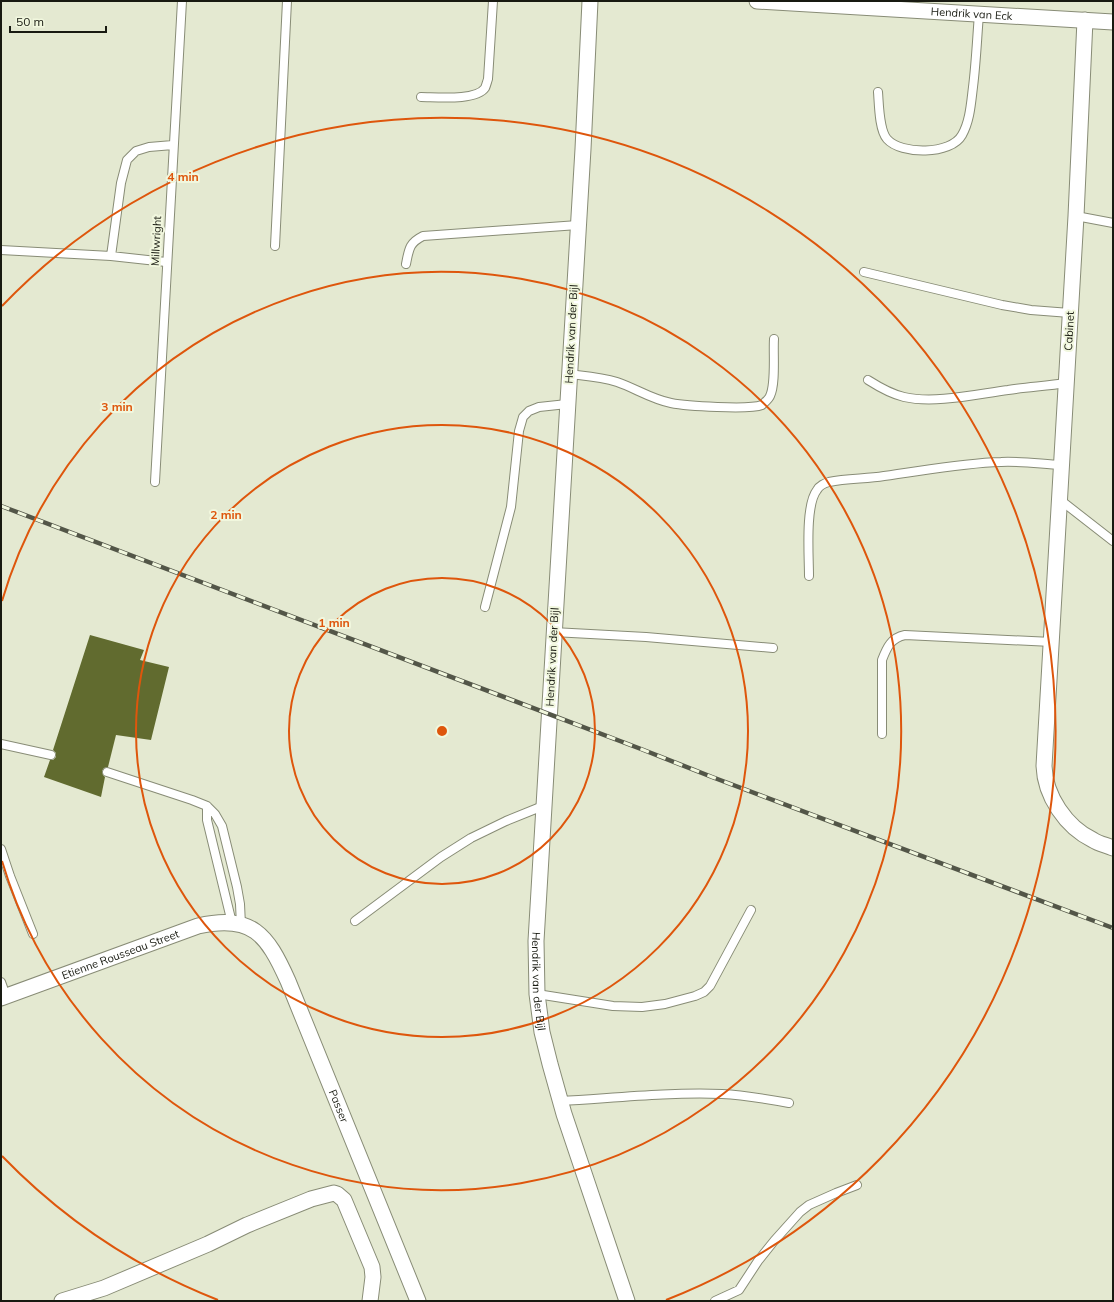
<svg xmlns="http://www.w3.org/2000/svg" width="1114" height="1302" font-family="Mulish,sans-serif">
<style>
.building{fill:#616b2f}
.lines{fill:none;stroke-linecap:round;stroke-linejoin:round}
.lane-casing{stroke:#888c76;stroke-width:10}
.street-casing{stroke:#888c76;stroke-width:17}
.lane{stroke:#fff;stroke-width:8}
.street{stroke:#fff;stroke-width:15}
.rail-casing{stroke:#535648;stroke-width:4.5}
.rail{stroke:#f1f7de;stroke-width:3;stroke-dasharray:9;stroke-linecap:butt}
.ring{fill:none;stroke:#de560c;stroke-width:2}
.labels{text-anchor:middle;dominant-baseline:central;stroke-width:4;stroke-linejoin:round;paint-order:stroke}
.street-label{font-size:11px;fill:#181a11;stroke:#f1f7de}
.centre{fill:#de560c;stroke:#f1f7de;stroke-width:2}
.ring-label{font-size:12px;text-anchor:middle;font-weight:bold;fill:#de560c;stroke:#f1f7de;stroke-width:4;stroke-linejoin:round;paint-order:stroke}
</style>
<rect width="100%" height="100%" fill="#e4e9d1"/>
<path class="building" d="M90 635 144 650 140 660 169 667 151 740 116 735 108 767 104 768 102 771 103 775 105 777 101 797 44 777 50 760H53L56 757V753L53 750Z"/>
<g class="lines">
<defs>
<path id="lane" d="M878 92C879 104 879 130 887 139 901 155 951 155 962 135 970 121 971 103 973 87 976 63 977 39 979 14
M421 97C436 97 476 101 485 88 486 86 487 82 488 79L493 1
M1076 216 1113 223
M275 246 287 1
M1 250 111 256 166 262
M111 256 121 183 127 160 136 151 149 147 173 145
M406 264C409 249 409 243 423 236L578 225
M864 272 1002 305 1031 310 1070 313
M569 374C585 376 601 377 617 382 635 388 651 399 671 403 686 406 749 410 762 405 764 403 769 399 770 396 776 384 773 353 774 339
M868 380C879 387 891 394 904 397 935 404 977 394 1008 390 1027 387 1047 386 1066 383
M155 482 182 1
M1059 499 1113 541
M809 576C809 556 805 505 817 490 819 486 825 483 829 482 847 478 866 479 884 476 922 471 961 463 1001 462 1021 461 1041 464 1061 465
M485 607 511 507 519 431 523 417 529 411 539 407 567 404
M553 632 646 637 773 648
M882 734V660C887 647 891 638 905 635L1052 642
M1 744 51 755
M107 772 192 800 207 806 215 814 222 826 237 887 240 904 241 925
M207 806V820L232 923
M1 849 10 876 33 934
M355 921 441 857 471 838 506 821 543 806
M1 982 6 996
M537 994 613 1006 642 1007 665 1004 695 996 704 992 710 986 751 910
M561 1101C614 1098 668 1092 722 1094 745 1095 767 1099 789 1103
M715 1301 739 1290 758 1261 774 1241 800 1212 809 1205 836 1193 857 1185"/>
<g id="street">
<path id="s1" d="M590 1 583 149 536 941 537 994 542 1032 550 1064 564 1114 627 1301"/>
<path id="s2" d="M757 1 1113 22"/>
<path d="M1085 20 1076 216 1044 766C1045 796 1066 827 1093 840 1099 844 1106 845 1113 848"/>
<path id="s3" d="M1 998 198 926C252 914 267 934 288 981L418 1301"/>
<path d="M62 1301 104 1288 208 1244 247 1225 311 1199 334 1193 337 1194 344 1200 372 1267 373 1277 370 1301"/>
</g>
</defs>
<use href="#lane" class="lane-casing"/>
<use href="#street" class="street-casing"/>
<use href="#lane" class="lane"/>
<use href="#street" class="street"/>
<defs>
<path id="rail" d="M1 506 641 749 712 777 1113 928"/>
</defs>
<use href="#rail" class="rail-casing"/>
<use href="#rail" class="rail"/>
</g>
<g class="ring">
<circle cx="442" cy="731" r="153"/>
<circle cx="442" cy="731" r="306"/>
<path d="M2 601A459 459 0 1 1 2 861"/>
<path d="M218 1300A612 612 0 0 1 2 1156M2 306A612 612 0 1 1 666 1300"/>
</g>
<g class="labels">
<g class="street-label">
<text stroke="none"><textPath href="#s2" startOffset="215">Hendrik van Eck</textPath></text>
<text transform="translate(156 241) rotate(-87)">Millwright</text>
<text transform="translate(1069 331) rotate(-87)">Cabinet</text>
<text transform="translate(571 334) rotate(-87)">Hendrik van der Bijl</text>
<text transform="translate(552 657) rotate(-87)">Hendrik van der Bijl</text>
<text stroke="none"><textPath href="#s3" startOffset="127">Etienne Rousseau Street</textPath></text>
<text stroke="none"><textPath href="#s1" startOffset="982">Hendrik van der Bijl</textPath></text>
<text stroke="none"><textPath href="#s3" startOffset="464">Passer</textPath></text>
</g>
</g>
<circle cx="442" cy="731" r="6" class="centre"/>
<g class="ring-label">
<text x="183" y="181">4 min</text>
<text x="117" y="411">3 min</text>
<text x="226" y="519">2 min</text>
<text x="334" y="627">1 min</text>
</g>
<rect width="1114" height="1302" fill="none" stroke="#181a11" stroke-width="4"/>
<path d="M10 26v6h96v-6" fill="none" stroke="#181a11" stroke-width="2"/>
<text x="16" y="26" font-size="12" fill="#181a11" stroke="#f1f7de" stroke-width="3" paint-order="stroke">50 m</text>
</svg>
